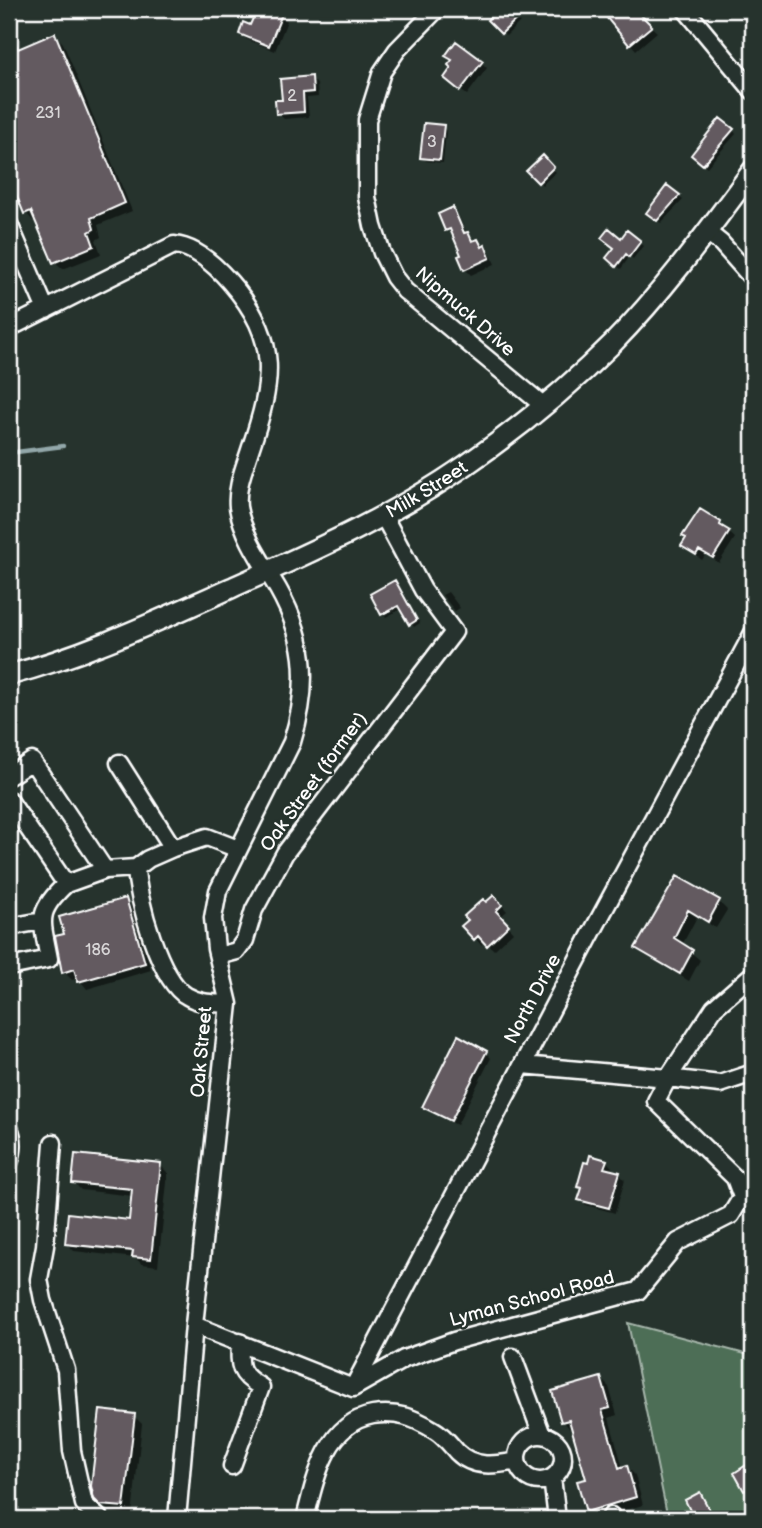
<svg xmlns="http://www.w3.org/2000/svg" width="762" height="1528" font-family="'Balsamiq Sans',sans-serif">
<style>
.green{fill:#4e6e57;stroke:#a6b6ab;stroke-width:2}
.shadow{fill:#0007}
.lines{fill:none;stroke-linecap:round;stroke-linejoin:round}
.stream{stroke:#92a7a9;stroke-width:4.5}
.building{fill:#635a60;stroke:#fff;stroke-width:2}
.minor-casing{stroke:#fff;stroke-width:21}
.major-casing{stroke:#fff;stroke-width:24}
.minor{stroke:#26332d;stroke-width:16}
.major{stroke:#26332d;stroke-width:19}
.labels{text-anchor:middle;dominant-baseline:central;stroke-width:5;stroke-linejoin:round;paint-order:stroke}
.number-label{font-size:16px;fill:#d8d6d7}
.street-label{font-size:19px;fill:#fff;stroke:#26332d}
</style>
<rect width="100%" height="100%" fill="#26332d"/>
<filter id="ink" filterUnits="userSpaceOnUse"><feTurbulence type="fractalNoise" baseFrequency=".0143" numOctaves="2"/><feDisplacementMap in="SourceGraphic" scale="14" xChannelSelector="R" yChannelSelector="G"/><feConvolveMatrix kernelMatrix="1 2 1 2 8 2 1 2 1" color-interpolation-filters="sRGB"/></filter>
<g filter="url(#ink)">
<path class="green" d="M628 1323 753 1356V1519H668Z"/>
<path class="shadow" d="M259 9H267L281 15 287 21 275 51 246 39 241 33 251 27Z
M528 9 531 11 506 36 490 20 497 13 494 9Z
M619 9H626L633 16 636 13 657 32 636 50 608 18Z
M55 35 63 43 132 211 98 225 101 237 96 240 101 254 63 269 55 262 36 219 33 221 26 213 9 173V36L22 49Z
M481 62 487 68 467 95 452 84Z
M311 78 317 84 318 97 307 98 309 117 284 119 278 113 284 101Z
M443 127 446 131 443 163 426 161 422 157Z
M733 130 736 134 707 167 697 158Z
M542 158 556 172 542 185 529 171Z
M667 188 683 200 661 223 652 216Z
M453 209 458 215 467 234 474 242 478 241 484 246 490 253 495 264 471 275 465 269 463 256 454 235 447 230Z
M628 233 643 246 633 259 630 256 621 269 612 262Z
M720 524 735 538 719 563 706 554 702 560 683 546Z
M395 582 420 623 414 627 401 609 386 617 383 614Z
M448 592 460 608 455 611 442 595Z
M677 879 719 902 727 910 716 928 697 917 682 945 700 960 689 981 645 955 638 947Z
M494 897 507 911 500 917 513 932 494 950 485 941 481 945 464 926Z
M125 900 133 907 151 970 87 989 78 978 72 980 64 972 66 935Z
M485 1052 491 1058 457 1125 430 1112 424 1106Z
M606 1161 612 1167 610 1171 619 1174 625 1180 615 1213 586 1205 580 1199 583 1190 579 1186Z
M160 1165 168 1173 158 1266 142 1264 135 1258 74 1251 66 1243 130 1222 133 1196 81 1190 73 1182Z
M601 1379 609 1387 617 1415 609 1418 623 1468 627 1467 635 1475 643 1505 595 1519 587 1511 588 1480 573 1428 570 1429 563 1421Z
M134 1416 142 1424 132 1515 110 1512 95 1498Z
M748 1467 753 1474V1491L749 1493 746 1490Z
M700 1495 712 1515 704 1519 696 1518Z"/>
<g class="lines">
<path class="stream" d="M9 453 63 446"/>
</g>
<path class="building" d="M257 9H269L282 14 269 46 239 34 243 22 250 25Z
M499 9H527L501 34 487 20Z
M616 9H628L632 14 636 10 652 26 629 45 606 17Z
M9 26 18 49 55 33 125 203 91 218 94 229 89 232 94 246 53 263 31 211 24 214 9 177Z
M456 41 483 61 460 91 444 78 451 68 448 65 452 60 445 56Z
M312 76 313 92 303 93 304 112 276 114 275 100H282L280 79Z
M720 118 734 129 703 165 691 155Z
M424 123 444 125 440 160 420 158Z
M543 155 554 167 538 183 526 171Z
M667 185 680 195 657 221 646 213Z
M453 207 464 233 468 232 472 241 478 239 482 247 485 245 490 258 464 270 458 256 461 255 450 229 445 231 438 214Z
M609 228 621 238 627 230 641 241 629 257 626 254 616 267 606 258 614 248 601 238Z
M700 509 721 522 720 525 730 531 713 558 699 550 696 555 681 546 686 538 682 536Z
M395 580 417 620 409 625 398 606 381 615 370 594Z
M677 876 720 900 708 922 688 910 674 938 693 950 680 974 635 948Z
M494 895 502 905 496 911 509 925 487 946 478 936 474 940 461 926 468 920 464 916 483 899 486 902Z
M126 898 145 963 78 982 74 969 62 973 55 936 64 934 59 917Z
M458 1035 487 1051 451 1121 422 1107Z
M75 1154 161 1163 151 1259 132 1257 133 1251 65 1244 68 1213 129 1220 132 1189 72 1183Z
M590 1155 607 1160 604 1168 620 1172 609 1208 578 1200 582 1188 577 1187 584 1162 588 1163Z
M601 1377 610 1408 602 1410 619 1468 627 1465 636 1497 586 1512 577 1481 586 1479 569 1420 561 1422 552 1391Z
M100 1410 135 1414 124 1507 100 1505 94 1499 91 1486Z
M748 1464 753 1474V1486L744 1491 734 1473Z
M700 1492 710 1511 694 1519 685 1500Z"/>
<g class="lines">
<defs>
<path id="minor" d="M437 9 397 50 382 72 367 120V197L373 226 382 253 394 277 405 291 544 406
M685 9 753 91
M9 224 46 310
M706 231 721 243 753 279
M9 328 174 245C196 247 216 266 230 282 281 340 273 382 250 450 244 469 236 487 238 507 242 532 259 558 272 579 306 633 311 681 292 742L218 891 213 918 216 949 229 1004 194 1325 177 1519
M119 763 173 848 207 837 238 849
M9 776 32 761 105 870 136 868
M9 800 66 884C35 913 42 920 49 959L9 967
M173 848 148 859 136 868C137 898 160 982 187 996 200 1004 214 1003 229 1004
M66 884 105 870
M9 927 42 921
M218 956 237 951 245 940 254 910 285 853 454 632 423 590 383 515
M523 1065 668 1078 714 1008 753 974
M9 1128C14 1139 13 1152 9 1163
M53 1143 45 1246 39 1279 43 1300 66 1370 72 1451 84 1504 100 1519
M194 1325 353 1388
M513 1357 542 1435
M353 1388 590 936 753 633
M353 1388 404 1359 454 1341 638 1291 678 1242 731 1215 742 1197 735 1178 656 1101 668 1078 720 1084 753 1073
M517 1458a23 23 0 1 1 46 0a23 23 0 1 1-46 0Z
M232 1466 261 1387C238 1374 239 1366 240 1342
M552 1478 557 1519
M611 1516 612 1519
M305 1519C315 1479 326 1423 373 1415 396 1411 415 1418 434 1430 443 1435 450 1444 457 1452 474 1469 496 1465 517 1461"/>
<g id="major">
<path id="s1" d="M9 675C86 655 159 620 231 588 311 552 393 516 466 465 518 429 568 388 613 343 665 290 709 229 753 170"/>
</g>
</defs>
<use href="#minor" class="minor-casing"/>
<use href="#major" class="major-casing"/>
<use href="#minor" class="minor"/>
<use href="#major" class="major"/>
</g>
</g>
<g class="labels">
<g class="number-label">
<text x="292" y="96">2</text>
<text x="48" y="113">231</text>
<text x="432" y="142">3</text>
<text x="98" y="950">186</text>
</g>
<g class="street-label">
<text transform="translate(465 312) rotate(41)">Nipmuck Drive</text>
<text stroke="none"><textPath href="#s1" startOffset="458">Milk Street</textPath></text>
<text transform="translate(314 782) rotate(-54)">Oak Street (former)</text>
<text transform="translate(533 999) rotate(-62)">North Drive</text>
<text transform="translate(202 1052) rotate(-85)">Oak Street</text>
<text transform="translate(532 1299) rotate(-15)">Lyman School Road</text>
</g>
</g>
<rect width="762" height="1528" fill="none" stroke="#26332d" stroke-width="35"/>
<rect x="18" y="18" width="727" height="1493" fill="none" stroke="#fff" stroke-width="2.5" filter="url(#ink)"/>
</svg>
